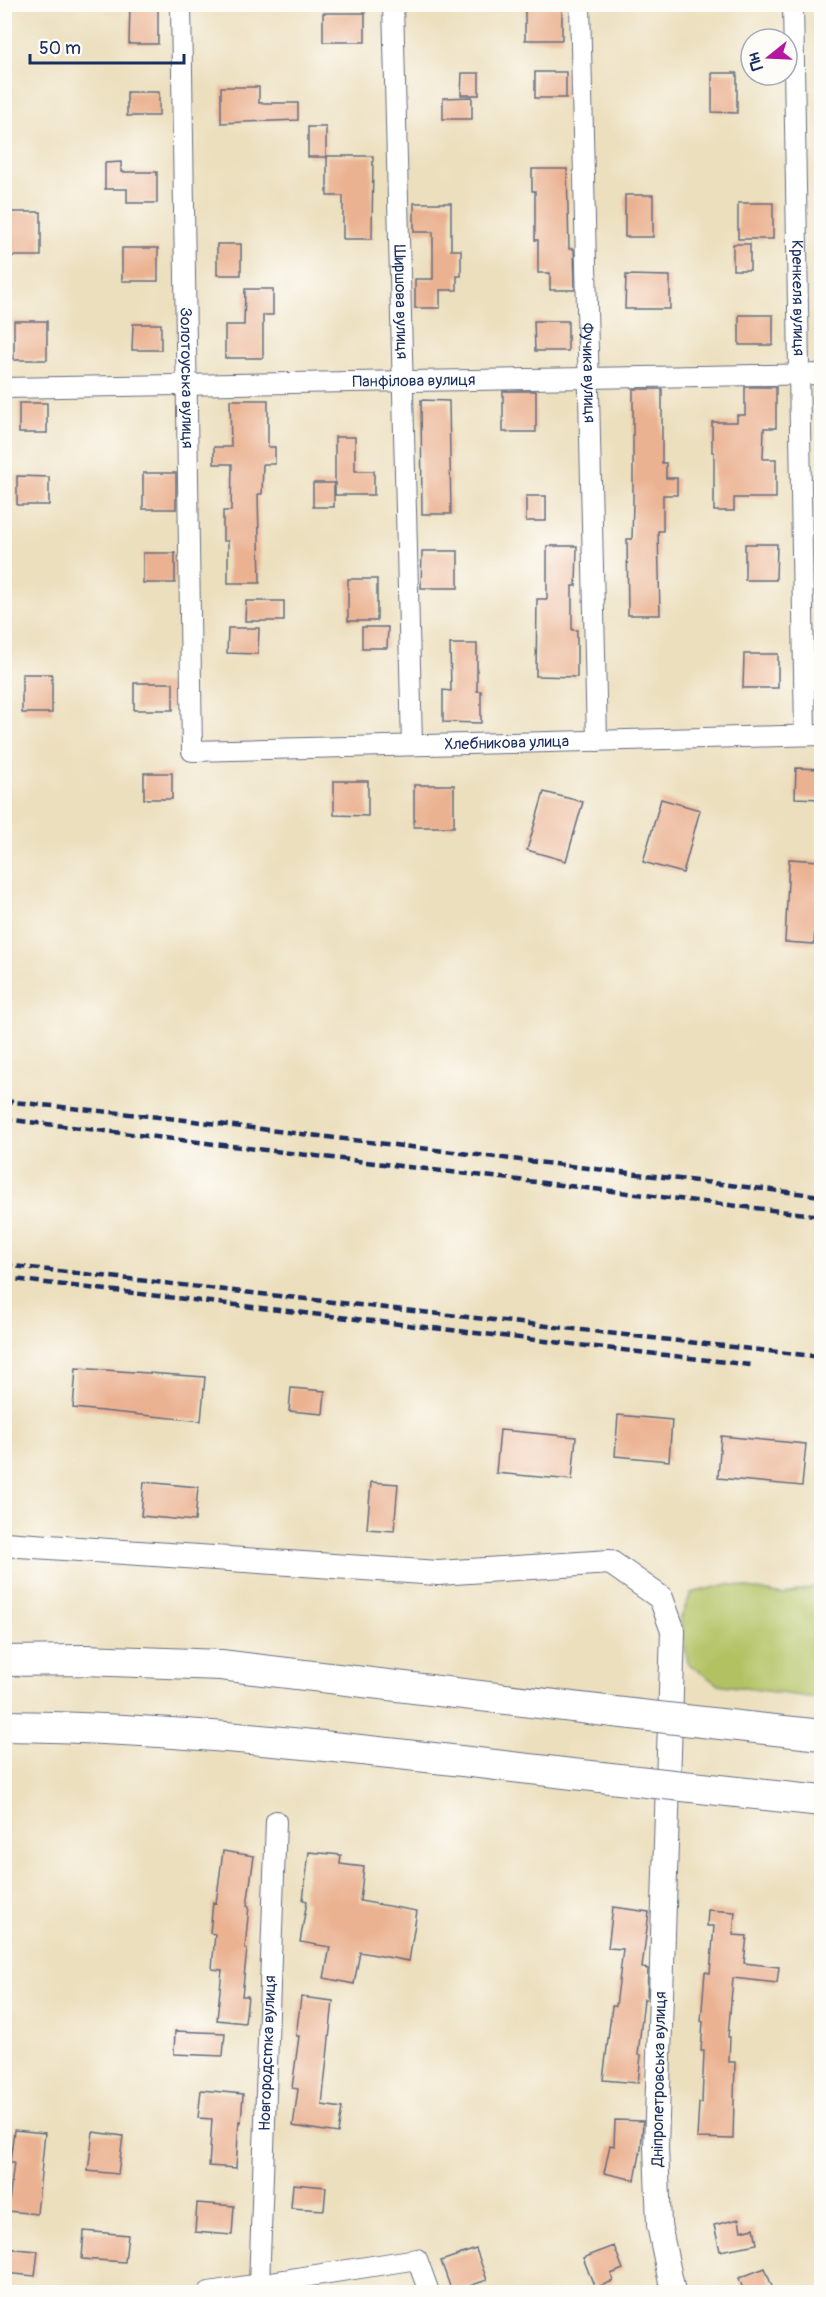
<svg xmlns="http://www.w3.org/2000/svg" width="826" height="2297" font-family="Pangolin,sans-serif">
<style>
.green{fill:#b2c264;stroke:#667861;stroke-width:1.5}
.building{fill:#ebb292}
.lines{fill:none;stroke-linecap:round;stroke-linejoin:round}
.minor-casing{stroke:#646d80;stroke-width:22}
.tertiary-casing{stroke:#646d80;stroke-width:26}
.primary-casing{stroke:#646d80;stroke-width:32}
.minor{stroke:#fff;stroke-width:20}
.tertiary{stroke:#fff;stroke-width:24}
.primary{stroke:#fff;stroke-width:30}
.rail{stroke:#1b2f5e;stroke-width:4.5;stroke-dasharray:9 4.5;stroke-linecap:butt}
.primary-bridge-casing{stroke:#646d80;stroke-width:32;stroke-linecap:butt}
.primary-bridge{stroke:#fff;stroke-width:30}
.labels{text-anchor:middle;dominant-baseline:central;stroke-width:4.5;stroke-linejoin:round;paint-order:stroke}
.street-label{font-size:16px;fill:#1b2f5e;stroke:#fdfcf7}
</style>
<rect width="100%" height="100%" fill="#fdfcf7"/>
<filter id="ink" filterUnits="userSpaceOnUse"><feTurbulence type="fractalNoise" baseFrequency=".0167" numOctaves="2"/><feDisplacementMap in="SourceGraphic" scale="12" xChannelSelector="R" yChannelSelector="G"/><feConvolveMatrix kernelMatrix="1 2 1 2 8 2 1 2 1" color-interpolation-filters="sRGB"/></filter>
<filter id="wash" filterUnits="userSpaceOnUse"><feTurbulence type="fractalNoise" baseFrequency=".008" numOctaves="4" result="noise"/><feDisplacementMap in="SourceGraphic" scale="24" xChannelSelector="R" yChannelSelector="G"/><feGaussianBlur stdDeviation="1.35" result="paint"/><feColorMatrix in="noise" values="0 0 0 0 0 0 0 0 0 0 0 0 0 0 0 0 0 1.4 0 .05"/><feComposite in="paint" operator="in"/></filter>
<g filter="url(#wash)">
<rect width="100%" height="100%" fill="#ecdfbe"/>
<path class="green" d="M728 1584 783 1595 821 1585V1699L717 1684 688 1663 680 1620 691 1593Z"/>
<g id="blocks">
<path class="building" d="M130 4H158V44H129Z
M525 4H562V40H525Z
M323 13H365V42H323Z
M535 72H566V98H535Z
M462 73H479V95H461Z
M712 73H737V113L712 112Z
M221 87H259V103H298V120L221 123Z
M127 92H159V116H127Z
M472 97V119H443V98Z
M308 127H326V157H308Z
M327 156H373L372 239H343V196H327Z
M121 162V172H157V203H127V189H105V163Z
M532 169H567L569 249H574L575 290H550V273H538V240H535V191H532Z
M625 195H653V237H625Z
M414 203H451V250H461V276H457V290H440V308H415V279H433V232H414Z
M738 203H773V239H738Z
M8 212H41V256H8Z
M217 244H241V275H217Z
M733 244H750V270H733Z
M122 248H158V281H122Z
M626 275 670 276V309H625Z
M245 289H273V315H263V358H225V325H244Z
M739 315H773V345H739Z
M14 321H47V360H14Z
M534 321H568V351H535Z
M133 324H161V350H132Z
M745 387H776V428H764L763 459H776V498H734V511H714V452H712V422H737V415H745Z
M633 389H662V463H666V478H677V495H663V531H658L660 615H628L627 539H632L633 501Z
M503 391H536V432H503Z
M230 400H268V447H275V464H263L262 494H258L260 583H228V541H223V511H231L232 464H214V447H231Z
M421 400 449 401 451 514H422Z
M19 403H47V433H19Z
M335 437H355V471H374V495H335Z
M143 473H176V509H143Z
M17 476 49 477V505H17Z
M313 483H334V507H313Z
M526 496H546V521H526Z
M745 544H777L776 580H745Z
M547 546H577L576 586H572V630H577V677L536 676 537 599H547Z
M422 551H458V588H421Z
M143 553H175V583H143Z
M348 579H377V621H348Z
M246 601H284V621H245Z
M362 627H388L387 648H362Z
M228 628H259L258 654 227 653Z
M450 644H477V691H481V723L443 722V690L451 691Z
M744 654H778V688H743Z
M22 674H52V713H22Z
M134 683H173V710H134Z
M796 768 822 769V799L795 798Z
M144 773H172V799H144Z
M334 781H368V816L334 815Z
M414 785H454V827H414Z
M544 792 583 802 566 861 527 850Z
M661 799 700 810 683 873 643 862Z
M789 859 819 861 814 944 785 942Z
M76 1368 205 1377 201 1421 73 1408Z
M291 1388 325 1391 323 1414 289 1411Z
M618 1415 672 1420 669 1461 615 1456Z
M500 1430 576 1437 572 1480 496 1473Z
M721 1436 806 1444 802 1486 718 1478Z
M144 1482 198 1487 195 1521 141 1516Z
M371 1482 398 1484 394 1531 367 1529Z
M223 1851 254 1856 247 1906H249L245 1948 247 1949 242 1996H248L245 2023 217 2020 222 1970 212 1969 215 1934 210 1933 213 1902 216 1903Z
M309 1852 341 1855 340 1864 364 1867 360 1901 417 1911 409 1961 360 1952 354 1984 324 1978 330 1947 300 1942 307 1901 303 1900Z
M613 1907 649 1912 642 1968 648 1969 647 1997 646 1999H644L638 2055H641L638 2083 603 2080 612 2006H616L623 1949 608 1948Z
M708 1910 735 1912 733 1935 747 1936 744 1963 779 1967 777 1983 733 1978 728 2037H730L729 2062H735L733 2139 697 2138 699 2103H702L704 2051H701L703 2022 701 2021 705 1972 710 1973 714 1926H707Z
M301 1997 333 2001 322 2105 342 2108 338 2133 293 2126 298 2089 292 2088 299 2036H296Z
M175 2031 225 2033 223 2056 174 2054Z
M201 2090 243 2094 241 2122 239 2121 236 2168 209 2166 212 2119 198 2118Z
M615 2120 643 2121 641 2149 635 2180 604 2173 610 2145 614 2146Z
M14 2130 45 2133 37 2214 8 2211 14 2162H10Z
M93 2132 123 2136 118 2174 88 2171Z
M293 2184 326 2187 324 2210 291 2208Z
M197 2203 234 2206 232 2235 195 2232Z
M739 2219 741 2231 754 2228 757 2244 720 2251 714 2225Z
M84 2231 128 2235 125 2262 82 2259Z
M614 2246 623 2269 611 2274 613 2281 595 2288 583 2258Z
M4 2248 38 2251 35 2276 4 2273Z
M476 2249 487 2280 452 2292 441 2261Z
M765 2268 774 2292H744L739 2278Z"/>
</g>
</g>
<g filter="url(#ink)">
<use href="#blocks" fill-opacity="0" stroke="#646d80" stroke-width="1.5"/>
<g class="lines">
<defs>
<g id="minor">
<path id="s1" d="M181 4 192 751 822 735"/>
<path id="s2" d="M393 4 412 745"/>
<path id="s3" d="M580 4 597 741"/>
<path id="s4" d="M793 4 805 734"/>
<path id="s5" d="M4 388 822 374"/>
<path id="s6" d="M259 2285 276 1821"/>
<path d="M209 2292 417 2259 429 2292"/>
</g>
<path id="tertiary" d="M4 1544 438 1573 610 1562 661 1598 673 1631 656 2147 659 2225 673 2292"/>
<path id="primary" d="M4 1661 84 1660 221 1665 614 1712
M4 1726C203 1728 404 1755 601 1777
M747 1727 822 1735
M737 1792 822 1801"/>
</defs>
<use href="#minor" class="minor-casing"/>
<use href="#tertiary" class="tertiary-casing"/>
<use href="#primary" class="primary-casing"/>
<use href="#minor" class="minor"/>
<use href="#tertiary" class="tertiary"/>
<use href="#primary" class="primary"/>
<path class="rail" d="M4 1101 168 1118 822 1196
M4 1119 822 1216
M4 1265 822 1357
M4 1278 751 1365"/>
<defs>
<path id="primary-bridge" d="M614 1712 747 1727
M601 1777 737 1792"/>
</defs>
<use href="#primary-bridge" class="primary-bridge-casing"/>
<use href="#primary-bridge" class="primary-bridge"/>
</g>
</g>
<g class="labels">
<g class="street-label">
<text stroke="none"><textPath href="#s4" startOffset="294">Кренкеля вулиця</textPath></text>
<text stroke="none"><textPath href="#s2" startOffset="298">Ширшова вулиця</textPath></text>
<text stroke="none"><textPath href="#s3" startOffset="369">Фучика вулиця</textPath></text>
<text stroke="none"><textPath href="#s1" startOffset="374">Золотоуська вулиця</textPath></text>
<text stroke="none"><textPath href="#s5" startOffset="410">Панфілова вулиця</textPath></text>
<text stroke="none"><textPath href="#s1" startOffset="1062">Хлебникова улица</textPath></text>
<text stroke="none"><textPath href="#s6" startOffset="232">Новгородсmка вулиця</textPath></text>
<text transform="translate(659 2079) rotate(-89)">Дніпропетровська вулиця</text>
</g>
</g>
<rect width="826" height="2297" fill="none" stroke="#fdfcf7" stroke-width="24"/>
<g transform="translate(769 57) rotate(252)"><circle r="28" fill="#fdfcf7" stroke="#a3aaba" stroke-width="1.5"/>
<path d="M0-4.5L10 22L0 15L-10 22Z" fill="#b5179e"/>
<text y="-9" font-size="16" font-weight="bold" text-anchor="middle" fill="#1b2f5e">Пн</text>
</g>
<path d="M30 54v9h154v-9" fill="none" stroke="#1b2f5e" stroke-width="3"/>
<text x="39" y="54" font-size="18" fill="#1b2f5e" stroke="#fdfcf7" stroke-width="4.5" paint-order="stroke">50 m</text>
</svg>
